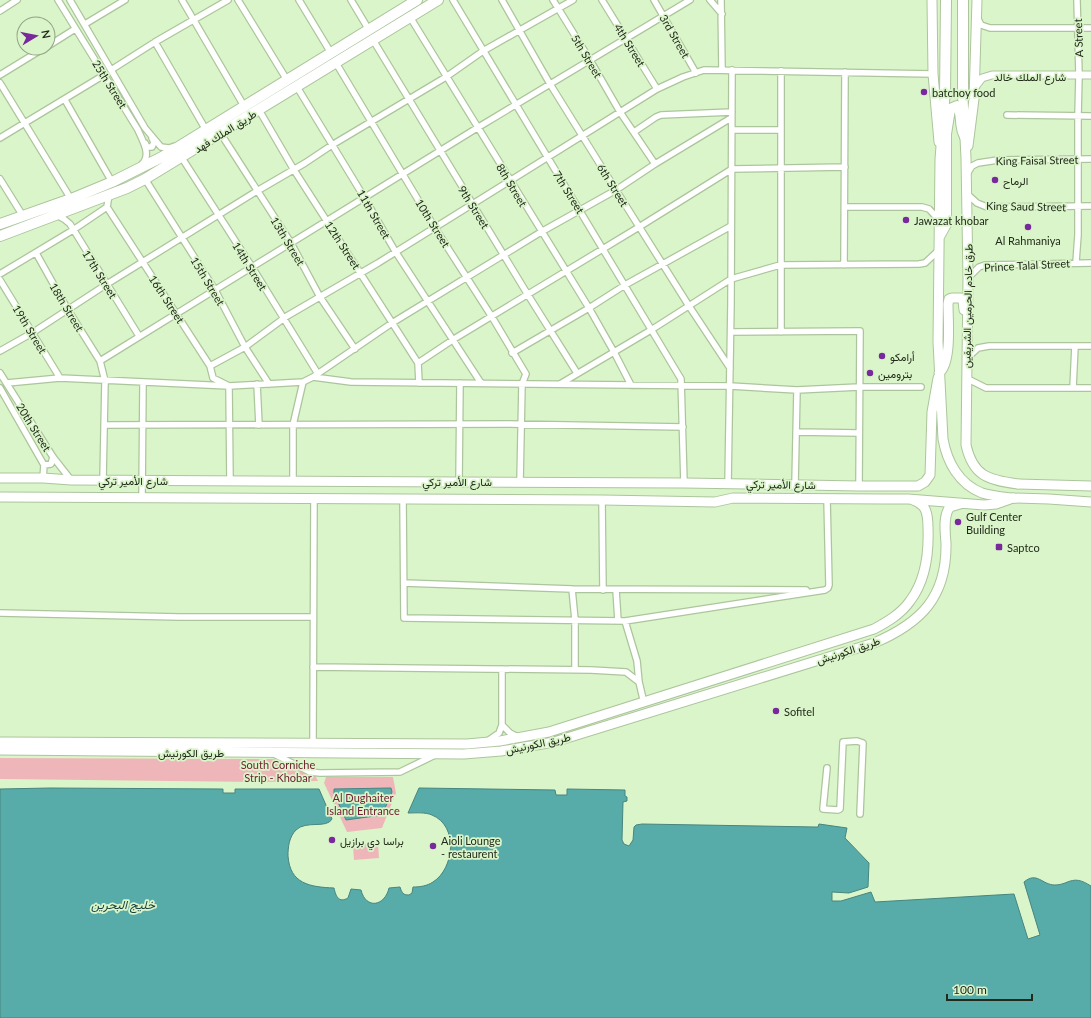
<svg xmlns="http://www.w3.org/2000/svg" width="1091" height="1018" font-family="Lato,Vazirmatn,sans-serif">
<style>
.green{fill:#efb6ba}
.water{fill:#57aca9;stroke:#47857e}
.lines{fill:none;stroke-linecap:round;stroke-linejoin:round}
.minor-casing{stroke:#acc59c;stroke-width:8}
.tertiary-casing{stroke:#acc59c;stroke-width:9}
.primary-casing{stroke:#acc59c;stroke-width:11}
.trunk-casing{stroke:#acc59c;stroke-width:11}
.motorway-casing{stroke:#acc59c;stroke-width:12}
.minor{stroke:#fff;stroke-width:5.5}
.tertiary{stroke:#fff;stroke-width:7}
.primary{stroke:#fff;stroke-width:9}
.trunk{stroke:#fff;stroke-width:9}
.motorway{stroke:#fff;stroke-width:10}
.poi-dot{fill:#78299b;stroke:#dbf5ca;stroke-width:1.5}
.labels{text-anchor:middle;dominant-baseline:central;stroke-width:3.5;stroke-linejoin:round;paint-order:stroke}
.street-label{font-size:11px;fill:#212a1b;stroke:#dbf5ca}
.poi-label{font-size:11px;fill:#212a1b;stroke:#dbf5ca;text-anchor:start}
.park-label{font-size:11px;fill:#712131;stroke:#dbf5ca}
.water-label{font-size:12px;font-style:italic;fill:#163e3d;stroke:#dbf5ca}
</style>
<rect width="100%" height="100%" fill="#dbf5ca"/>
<path class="green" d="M0 758 281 759 315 775 318 781 265 782 0 779Z
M326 777H393L396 793 382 828 347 832 324 783Z
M378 843 379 858 354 860 353 845Z"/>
<path class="water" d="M50 788 223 789V793H235V789H319L332 819C327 829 306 820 296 830 289 837 288 847 288 856 290 884 310 887 334 888 336 897 339 903 348 898L351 889 361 890C366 910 385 906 389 888L400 887C402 893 403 895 409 895L412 893 413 887C420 887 427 886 433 882 454 869 459 826 432 815 425 812 416 813 408 813L419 788 555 790 556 795H567V789L625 790V796L627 797V801L623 802 622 840 624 844 629 846 633 840 634 827 636 825 642 824 816 827H818L819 824 847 828 845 838 869 863 868 887 849 893 832 892V901H841L871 892 875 902 1014 894 1028 939 1040 935 1024 882C1037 871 1042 885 1055 885 1059 885 1062 884 1065 883 1076 878 1081 880 1091 886V1018H0V789Z
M391 788 392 792 382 815 346 820 334 793V789Z"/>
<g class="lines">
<defs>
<path id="minor" d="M58 0 138 130C142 140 152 155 142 164
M70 0 145 128 161 147 169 148 175 146
M182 0 244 106
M238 0 287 80
M299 0 331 53
M351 0 369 30
M453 0 681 379 684 483
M502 0 550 84 616 190 689 306 730 368
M553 0 590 60 620 112 655 164
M602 0 657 89
M654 0 696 73
M710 0 722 14
M721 0 722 70
M0 11 17 0
M410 17 589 308 614 352 631 385
M978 19 981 25 990 28H1091
M85 24 125 0
M373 40 528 295 577 373
M155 42 206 130
M48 46 75 29
M336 63 435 228 492 317 526 374 522 384 520 482
M111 70 155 42 228 0
M0 75 44 48
M0 83 71 199
M297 87 364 197 395 251 481 383
M65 100 112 182
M259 110 294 170 418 363 419 383
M1007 115 1091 116
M732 130H781
M634 132 656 117 661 115 732 112
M221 134 291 243 320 297 355 349
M0 138 104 75
M145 143 147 147H152L154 142 152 138
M182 158 252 267 318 374
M967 174 972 166 978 163 998 160 1091 159
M0 179 23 216
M145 179 215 290 245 347 269 384
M966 193 977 203 987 207 1091 206
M107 207 210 366 213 378 229 386 230 481
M845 207H922L929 209 939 220
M57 215 64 219 70 224 139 336
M36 253 68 310 100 361
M1076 262 1078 235V116L1079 75 1077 0
M844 265 845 72
M0 274 73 230 107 207 109 195
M968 278 979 267 985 265 1091 263
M0 280 60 378
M731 332 860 331 859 486
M781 332V71
M0 351 32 333 107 284 257 191 305 163 332 145 446 77 483 51 573 0
M512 353 589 308 625 285 731 226
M966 359 978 348 989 346H1091
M418 363 454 339 639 227 732 169 845 167
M210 366 245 347 287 316 378 263 657 89 683 77 704 70 933 74
M0 373 53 457 71 480
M313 377 392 323 541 232 616 190 655 164 731 118
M966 378 986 388H1091
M7 383 60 378 229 386 303 382 313 377 351 382 730 386 797 390 859 387H921
M257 384 259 425
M560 384 651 330 731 279 780 265 919 264 925 263 939 250
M0 388 44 465 43 478
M1073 388 1075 346
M104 425 509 424 683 427
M796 432 859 433
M44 465 51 464 53 457
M103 480 105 381 100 361 477 128 690 0
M293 481V425L303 382
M459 481 460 383
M728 484 731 303 732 70
M795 484 797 390
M142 498 143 383
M403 499 404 618 625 621 825 590 828 588 829 585 827 499
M602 500 603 590
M404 583 572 589 806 590
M572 589 575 620V670
M616 590 618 621
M0 613 179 617H313
M625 621 637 661 639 682
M313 667 591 670 626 672 639 682 644 703
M502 725 510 733 518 737
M489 740 499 733 502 725V669
M313 743 314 498
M274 754 310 772 320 773 400 772 435 755
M827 768 823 809 838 810 840 809 843 742 857 741 863 743 860 814"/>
<path id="tertiary" d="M975 87 982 78 992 75H1091"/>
<path id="primary" d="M932 0 933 74 939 142
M968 146 974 99 977 0
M0 478H43L71 480 684 483 859 486H918L925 482 930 475 932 412 938 378
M1018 484 1091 486
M0 497 602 500 715 502 733 498 885 499H908L984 505 996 504 1013 498 1049 499 1091 502
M0 742 467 744 500 741 549 732 874 629C887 622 901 614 910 601 926 580 929 554 928 528 928 522 928 515 925 509 923 505 918 502 913 500
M0 750 464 754 501 751 554 742 874 643C921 623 947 597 946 543 945 532 943 515 950 507L960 504"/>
<path id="trunk" d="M945 96 940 159 938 342 943 439C947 462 959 484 982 493 992 496 1003 497 1013 498
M963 98 966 158 968 278 966 445C973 476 988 480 1018 484
M939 373C952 363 948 320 948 304L949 299 952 298H961L963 301 964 310"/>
<path id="motorway" d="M945 96 946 0
M963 98V0
M0 224 71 199 112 182 162 157 417 0
M940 235 946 224V134L950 109 957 106C962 112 960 120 962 128 962 131 964 134 965 137
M0 236 127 188 145 179 438 0"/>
</defs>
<use href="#minor" class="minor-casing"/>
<use href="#tertiary" class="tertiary-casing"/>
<use href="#primary" class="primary-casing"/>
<use href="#trunk" class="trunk-casing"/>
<use href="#motorway" class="motorway-casing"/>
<use href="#minor" class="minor"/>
<use href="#tertiary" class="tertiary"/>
<use href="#primary" class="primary"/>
<use href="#trunk" class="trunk"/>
<use href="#motorway" class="motorway"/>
</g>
<g class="poi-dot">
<circle cx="924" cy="92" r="4"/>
<circle cx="995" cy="180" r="4"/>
<circle cx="906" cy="220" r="4"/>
<circle cx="1028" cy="227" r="4"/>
<circle cx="882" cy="356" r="4"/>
<circle cx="870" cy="373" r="4"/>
<circle cx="958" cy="522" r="4"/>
<rect x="995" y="543" width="8" height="8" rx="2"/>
<circle cx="776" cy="711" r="4"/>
<circle cx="332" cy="840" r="4"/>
<circle cx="433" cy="846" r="4"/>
</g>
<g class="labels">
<g class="street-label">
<text transform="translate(675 36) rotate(60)">3rd Street</text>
<text transform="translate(1078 38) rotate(-92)">A Street</text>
<text transform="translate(630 45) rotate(58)">4th Street</text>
<text transform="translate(587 56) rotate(59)">5th Street</text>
<text x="1030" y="76">شارع الملك خالد</text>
<text transform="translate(110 84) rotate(58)">25th Street</text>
<text transform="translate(225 131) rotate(-32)">طريق الملك فهد</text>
<text transform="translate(1037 160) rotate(-1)">King Faisal Street</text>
<text transform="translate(512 185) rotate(59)">8th Street</text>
<text transform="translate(613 185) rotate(58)">6th Street</text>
<text transform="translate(569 192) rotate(58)">7th Street</text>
<text transform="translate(1026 206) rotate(1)">King Saud Street</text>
<text transform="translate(474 207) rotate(58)">9th Street</text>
<text transform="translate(374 214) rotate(60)">11th Street</text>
<text transform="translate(433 223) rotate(58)">10th Street</text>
<text transform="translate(288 241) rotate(59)">13th Street</text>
<text transform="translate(343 245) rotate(57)">12th Street</text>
<text transform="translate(1027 265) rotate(-3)">Prince Talal Street</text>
<text transform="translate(250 266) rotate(58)">14th Street</text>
<text transform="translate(100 274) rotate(58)">17th Street</text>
<text transform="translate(208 281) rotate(59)">15th Street</text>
<text transform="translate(167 299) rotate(57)">16th Street</text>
<text transform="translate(967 306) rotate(-89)">طرق خادم الحرمين الشريفين</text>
<text transform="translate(67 307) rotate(59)">18th Street</text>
<text transform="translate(30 329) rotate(59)">19th Street</text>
<text transform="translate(34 427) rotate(58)">20th Street</text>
<text x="133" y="480">شارع الأمير تركي</text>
<text x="457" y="481">شارع الأمير تركي</text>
<text transform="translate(781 484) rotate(1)">شارع الأمير تركي</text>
<text transform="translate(848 650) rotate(-18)">طريق الكورنيش</text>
<text transform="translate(538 743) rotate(-12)">طريق الكورنيش</text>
<text x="191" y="752">طريق الكورنيش</text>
</g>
<g class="poi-label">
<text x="932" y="92">batchoy food</text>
<text x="1003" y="180">الرماح</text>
<text x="914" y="220">Jawazat khobar</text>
<text x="1028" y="240" text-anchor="middle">Al Rahmaniya</text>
<text x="890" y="356">أرامكو</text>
<text x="878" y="373">بترومين</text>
<text x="966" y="516">Gulf Center<tspan x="966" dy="13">Building</tspan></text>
<text x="1007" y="547">Saptco</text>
<text x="784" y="711">Sofitel</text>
<text x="340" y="840">براسا دي برازيل</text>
<text x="441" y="840">Aioli Lounge<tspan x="441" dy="13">- restaurent</tspan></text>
</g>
<g class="park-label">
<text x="278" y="764">South Corniche<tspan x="278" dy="13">Strip - Khobar</tspan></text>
<text x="363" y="797">Al Dughaiter<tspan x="363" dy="13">Island Entrance</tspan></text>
</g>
<g class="water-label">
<text x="123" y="904">خليج البحرين</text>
</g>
</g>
<g transform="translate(36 36) rotate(80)"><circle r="19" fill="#dbf5ca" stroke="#91a484"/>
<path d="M0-3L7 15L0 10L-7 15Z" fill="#78299b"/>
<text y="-6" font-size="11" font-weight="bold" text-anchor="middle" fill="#212a1b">N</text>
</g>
<path d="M947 994v6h85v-6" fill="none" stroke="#212a1b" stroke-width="2"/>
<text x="953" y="994" font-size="12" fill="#212a1b" stroke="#dbf5ca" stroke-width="3" paint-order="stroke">100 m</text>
</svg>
